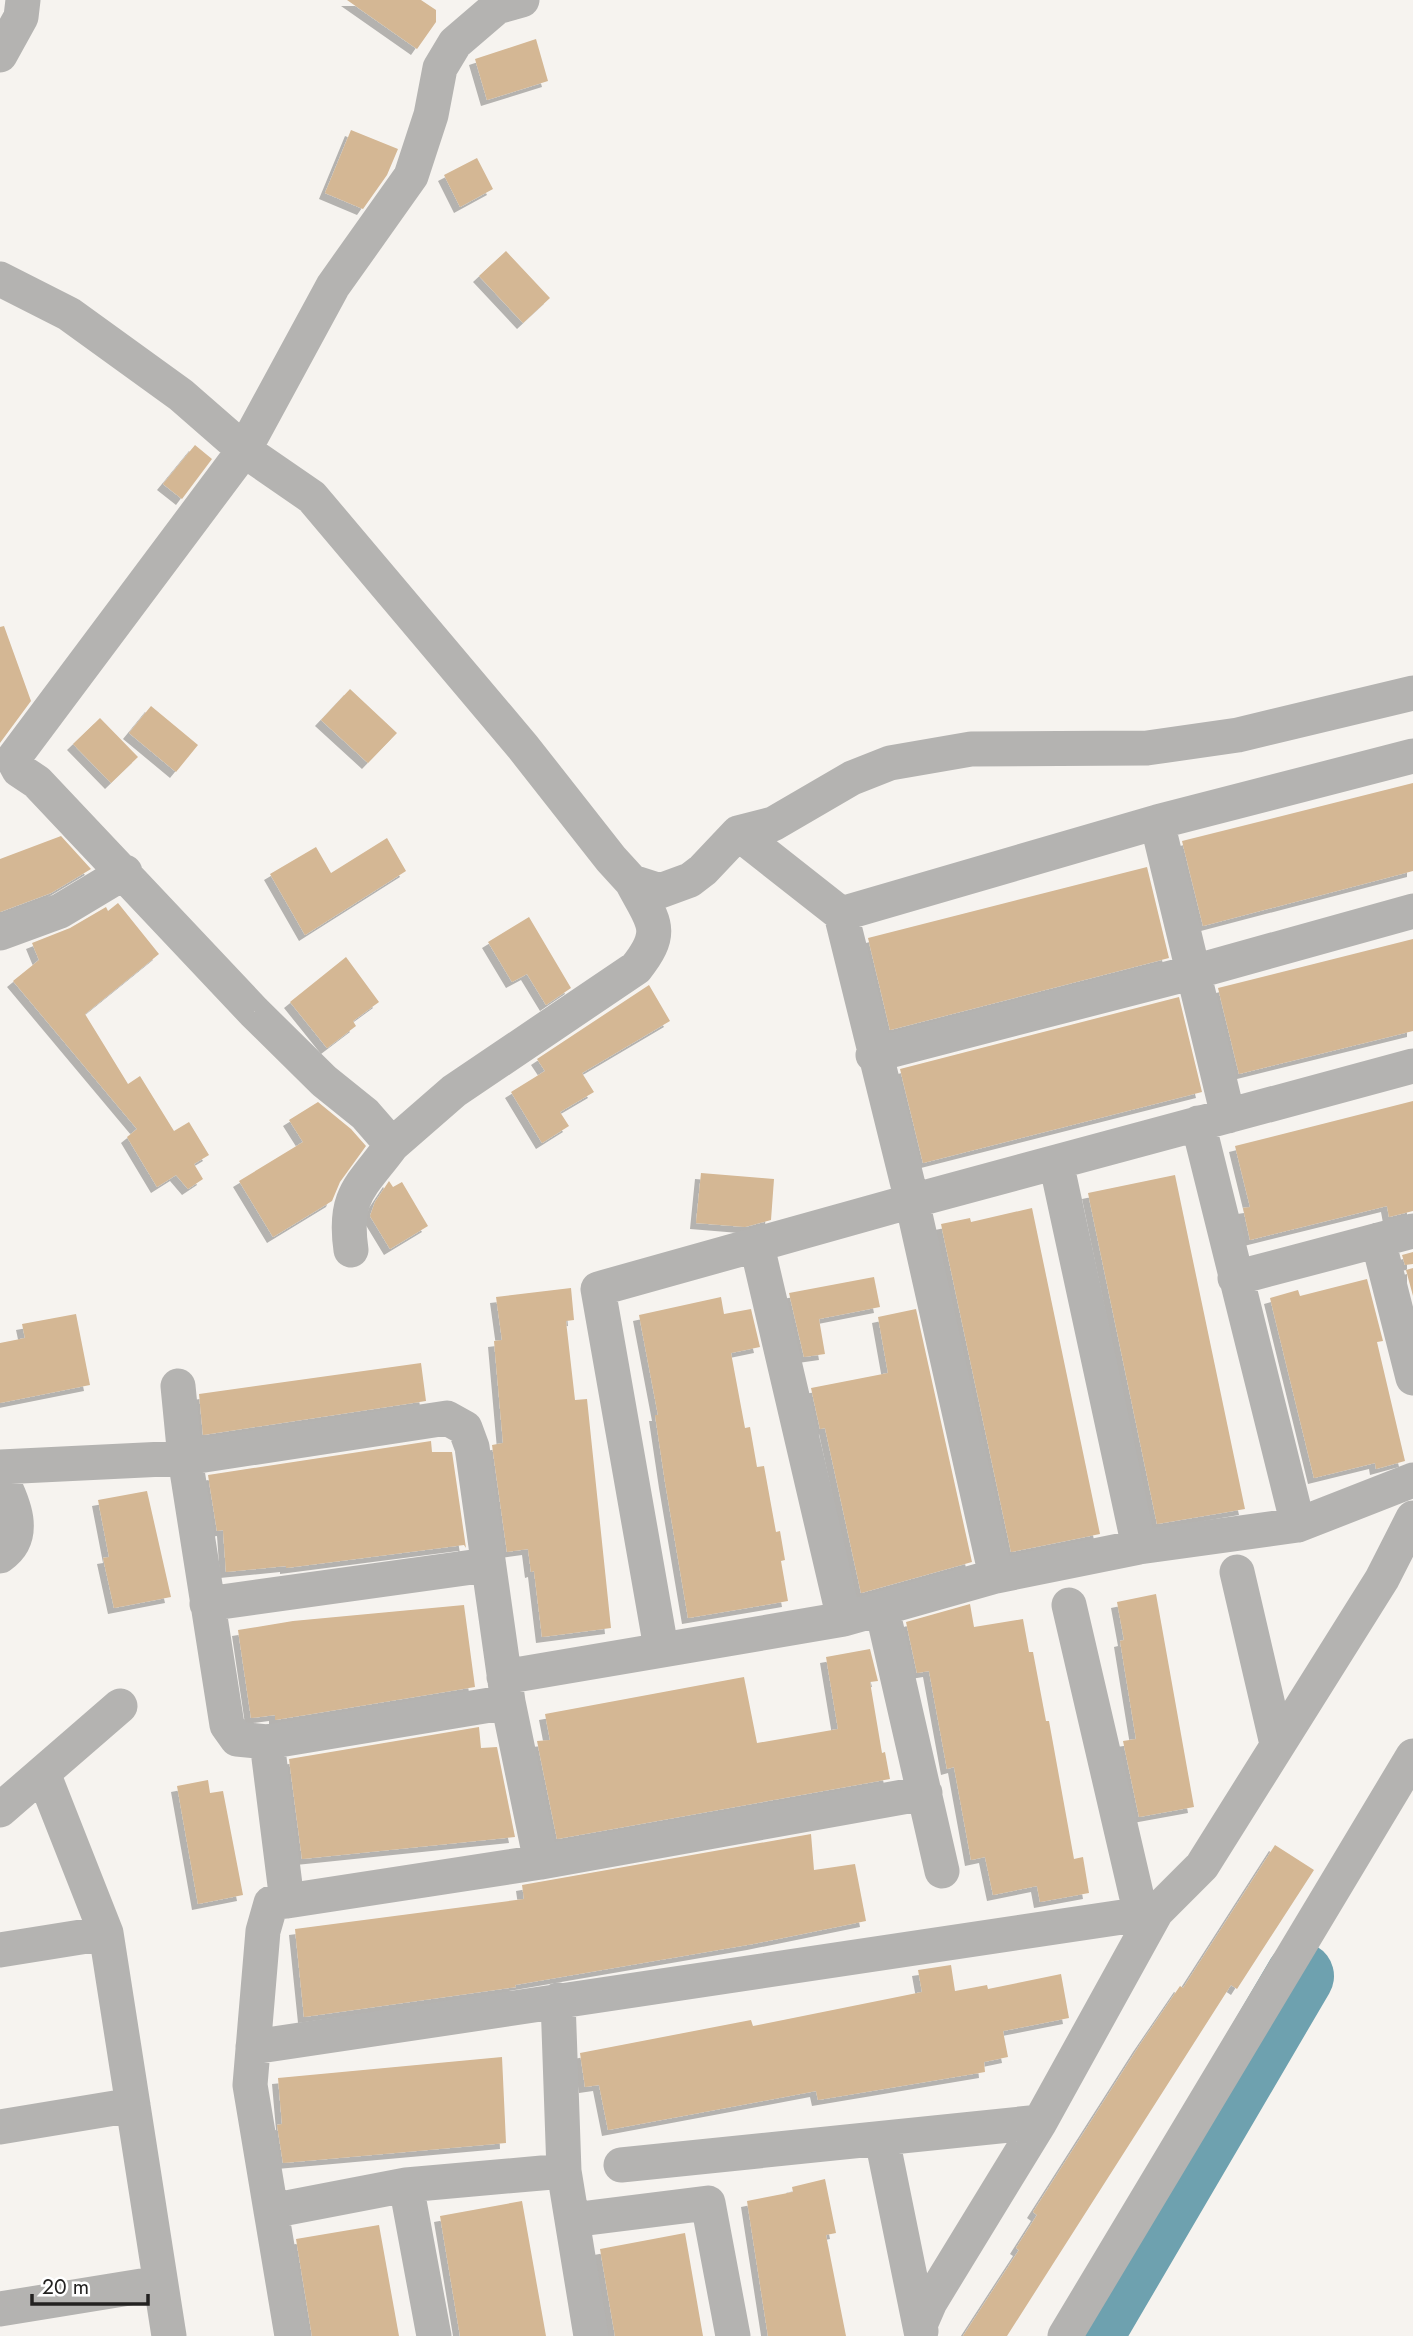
<svg xmlns="http://www.w3.org/2000/svg" width="1413" height="2336" font-family="Jost,sans-serif">
<style>
.lines{fill:none;stroke-linecap:round;stroke-linejoin:round}
.river{stroke:#6ea1af;stroke-width:68}
.building{fill:#d4b794;filter:url(#shadow)}
.minor{stroke:#b4b3b1;stroke-width:35}
</style>
<defs>
<filter id="shadow"><feDropShadow dx="-6" dy="6" stdDeviation="0" flood-color="#0004"/></filter>
</defs>
<rect width="100%" height="100%" fill="#f6f3ef"/>
<g class="lines">
<path class="river" d="M1089 2336 1300 1976"/>
</g>
<path class="building" d="M347 0H421L436 10V22L417 49Z
M536 39 548 81 487 100 475 59Z
M351 130 398 149 387 175 363 209 325 193Z
M477 158 493 189 460 207 444 175Z
M506 251 550 298 523 323 479 276Z
M195 445 212 459 182 499 163 484Z
M4 626 31 701 0 743V627Z
M350 689 397 733 368 763 321 720Z
M151 706 198 745 176 772 129 733Z
M100 718 138 757 111 783 73 744Z
M1413 783V871L1203 926 1182 841Z
M61 836 91 869 51 893 0 912V859Z
M387 838 406 871 305 935 270 874 316 847 331 873Z
M1147 867 1169 958 890 1030 868 938Z
M118 903 159 954 85 1014 128 1084 140 1076 174 1131 189 1122 209 1155 194 1164 203 1179 188 1189 176 1175 157 1187 127 1137 137 1129 13 981 39 960 32 943 70 928 106 907 108 911Z
M529 917 571 988 546 1005 527 974 512 982 488 942Z
M1413 939V1031L1239 1074 1218 988Z
M346 957 379 1002 353 1021 356 1026 327 1048 290 1002Z
M649 985 670 1021 582 1073 594 1092 560 1112 569 1126 542 1143 511 1092 545 1071 537 1059Z
M1179 997 1202 1092 923 1163 900 1069Z
M1413 1101V1211L1389 1217 1387 1206 1250 1240 1243 1208 1250 1207 1235 1146Z
M318 1102 351 1129 366 1146 340 1182 332 1201 273 1237 239 1181 303 1142 289 1120Z
M701 1173 774 1179 771 1220 745 1227 696 1223Z
M1175 1175 1245 1509 1157 1524 1088 1193Z
M389 1181 393 1187 402 1182 428 1226 390 1249 370 1216 375 1202Z
M1032 1208 1100 1534 1011 1552 941 1224 970 1218 971 1222Z
M1413 1252V1264L1405 1265 1402 1255Z
M1413 1268V1296L1406 1270Z
M874 1277 880 1307 819 1319 825 1354 804 1357 789 1293Z
M1367 1279 1383 1341 1377 1342 1405 1461 1376 1469 1375 1463 1314 1478 1270 1298 1298 1290 1300 1296Z
M571 1288 574 1320 566 1321 575 1400 587 1399 611 1628 542 1637 534 1571 531 1572 528 1549 507 1552 492 1445 503 1443 494 1341 502 1340 496 1297Z
M721 1297 724 1314 751 1309 760 1347 731 1353 745 1428 750 1427 757 1467 764 1466 776 1532 780 1531 785 1560 781 1561 788 1601 688 1618 665 1482 655 1415H658L639 1315Z
M916 1309 972 1562 861 1593 825 1428 820 1429 811 1388 888 1373 878 1317Z
M76 1314 90 1385 0 1403V1343L25 1338 22 1324Z
M421 1363 426 1401 203 1435 199 1394Z
M431 1441 432 1452H452L466 1548 464 1545 286 1568V1566L226 1572 223 1530 217 1531 208 1475Z
M147 1491 171 1597 114 1608 103 1558 109 1557 98 1500Z
M1156 1594 1194 1807 1139 1817 1123 1741 1136 1739 1120 1641 1124 1640 1117 1602Z
M970 1604 974 1627 1023 1619 1029 1652H1033L1046 1721H1049L1074 1859 1083 1857 1089 1893 1040 1902 1037 1886 993 1895 985 1857 971 1860 954 1767 947 1769 929 1671 917 1673 906 1622Z
M464 1605 475 1687 275 1720V1715L251 1718 238 1630 293 1621Z
M870 1649 878 1681 870 1682 882 1753 885 1752 890 1779 557 1839 537 1741 550 1740 545 1714 744 1677 757 1743 838 1729 826 1657Z
M479 1727 481 1748 497 1747 515 1837 302 1859 289 1759Z
M208 1780 210 1793 223 1791 243 1895 198 1904 177 1786Z
M811 1834 814 1870 855 1864 866 1921 753 1944 515 1985 516 1987 304 2017 295 1929 524 1899 522 1885Z
M1275 1845 1314 1870 1237 1989 1231 1985 1007 2336H963L1019 2250 1016 2248 1037 2215 1033 2212 1139 2046 1180 1986 1183 1988Z
M951 1965 955 1991 987 1985 988 1989 1061 1974 1069 2018 1003 2031 1008 2057 984 2062 985 2072 818 2100 816 2091 608 2130 599 2085 585 2087 580 2053 751 2020 753 2026 922 1992 918 1970Z
M502 2057 506 2143 283 2163 277 2125 282 2124 278 2078Z
M825 2179 836 2233 826 2235 846 2336H768L747 2201 793 2192 792 2187Z
M522 2201 546 2336H460L440 2216Z
M379 2225 399 2336H312L296 2239Z
M685 2233 703 2336H615L600 2249Z"/>
<g class="lines">
<path class="minor" d="M0 55 21 17 23 0
M0 279 69 314 181 395 244 450 312 497 523 747 611 859 632 882 660 891 690 880 703 870 738 833 773 824 852 778 890 763 971 749 1147 748 1238 735 1413 693
M1157 822 1228 1116
M738 833 841 914 1157 822 1413 756
M841 914 912 1201 996 1576
M0 933 60 911 125 872
M873 1055 1194 972 1413 911
M1198 1123 1298 1525
M392 1145 454 1091 636 968C667 929 652 921 632 882
M1056 1162 1139 1547
M1378 1240 1413 1378
M757 1246 844 1619
M351 1250C343 1195 361 1187 392 1145L365 1114 324 1081 254 1012 37 782 19 770 13 759 244 450 333 286 411 176 431 115 440 68 455 43 497 7 522 0
M1235 1278 1413 1231
M178 1386 185 1458 227 1725 237 1739 267 1742 287 1901 271 1903 263 1931 250 2085 292 2336
M0 1467 185 1458 447 1418 465 1428 472 1447 508 1702 541 1862
M0 1476C13 1502 29 1536 0 1556
M1237 1572 1277 1744
M207 1604 487 1565
M1069 1605 1141 1915
M882 1609 942 1871
M661 1648 598 1289 912 1201 1413 1066
M504 1677 844 1619 996 1576 1139 1547 1298 1525 1413 1480
M267 1742 508 1702
M43 1773 106 1933 169 2336
M0 1810 120 1706
M287 1901 541 1862 925 1793
M0 1950 106 1933
M558 2000 564 2171 591 2336
M253 2047 1156 1912
M0 2127 133 2105
M882 2139 921 2331
M621 2165 1040 2122
M406 2185 434 2336
M271 2211 406 2185 564 2171
M572 2220 708 2203 733 2336
M0 2309 160 2283
M920 2325 930 2302 1040 2122 1156 1912 1202 1866 1382 1579 1413 1518
M1065 2336 1413 1756"/>
</g>
<path d="M32 2294v10h116v-10" fill="none" stroke="#232221" stroke-width="3.5"/>
<text x="42" y="2294" font-size="21" fill="#232221" stroke="#ffffff" stroke-width="5" paint-order="stroke">20 m</text>
</svg>
